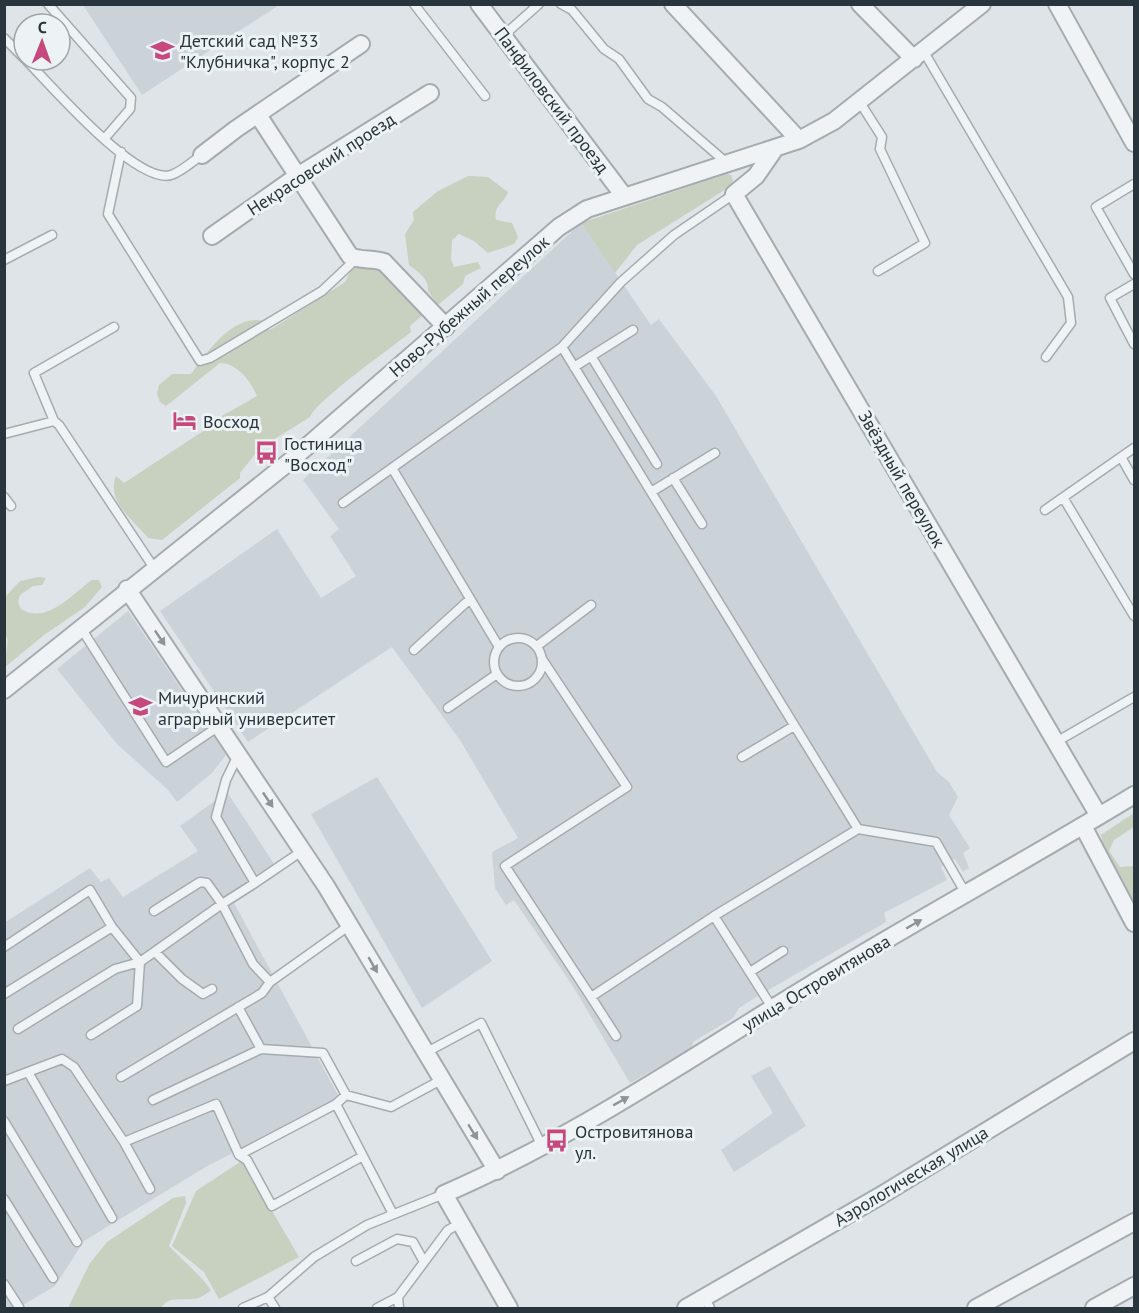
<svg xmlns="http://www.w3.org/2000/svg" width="1139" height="1313" font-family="'PT Sans',sans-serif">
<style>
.built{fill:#ccd3d8}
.green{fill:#c8d0bf}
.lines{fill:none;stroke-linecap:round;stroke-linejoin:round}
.lane-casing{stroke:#a4acb0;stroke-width:11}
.street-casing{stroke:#a4acb0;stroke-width:20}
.lane{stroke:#f0f3f5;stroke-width:8}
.street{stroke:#f0f3f5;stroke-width:16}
.oneway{fill:#8c9498}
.labels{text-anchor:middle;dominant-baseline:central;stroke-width:6;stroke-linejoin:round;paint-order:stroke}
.poi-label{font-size:18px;fill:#28353c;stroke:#edf2f4;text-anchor:start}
.street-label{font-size:18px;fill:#28353c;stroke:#edf2f4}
</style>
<rect width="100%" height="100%" fill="#dee4e7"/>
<path class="built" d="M83 5H279L142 95Z
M581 223 651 325 659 319 716 396 937 772 949 782 958 797 949 815 970 848 963 853 969 868 963 872 955 859 941 867 947 880 884 913 886 922 758 996 739 1008 733 1018 693 1042 692 1048 630 1083 574 988 514 900 506 905 495 888 492 852 518 838 460 740 392 647 248 742 160 611 277 529 321 598 356 576 330 536 339 529 303 480Z
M128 611 226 755 212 773 177 802 167 789 117 744 57 669Z
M377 777 492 961 422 1008 311 814Z
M227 792 280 873 234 903 339 1097 204 1168 84 1241 55 1286 18 1308H4V923L90 868 101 882 109 878 123 897 198 851 180 826Z
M770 1066 806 1126 734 1172 721 1150 773 1113 751 1076Z"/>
<path class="green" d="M727 174 731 175 734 184 637 245 615 273 581 223Z
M468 176 488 177 508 192C504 204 493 205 496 220L512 223 518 237 514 244 488 253 474 241 459 234 452 240 451 259 454 267 478 262 481 268 465 276 463 284 438 305 428 291C429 278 419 273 409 265L405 234 414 220 413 212 438 191Z
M354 264 383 267 424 314 410 326 411 332C391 348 317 400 310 417L260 448 240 473V478L162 540 148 538C134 520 106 502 116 476L124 483 217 422 222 416 257 396C251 381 237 363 220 363L166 406 160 402 157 394 159 385 172 374H191C206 353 236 310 266 322L270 330 345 282Z
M38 577 46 578 42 585 33 586 20 595 18 602 21 609C47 625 72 594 92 580H99L102 587 85 607 44 635 5 667C4 656 9 647 7 637L5 636V597L20 581Z
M1134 813V827L1114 840 1109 851 1120 867 1134 866V908L1104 847 1101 835Z
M240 1162 244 1163 299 1257 219 1299 204 1272 172 1246 196 1191Z
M185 1196 186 1203 169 1246C179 1257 206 1280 211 1291 207 1293 202 1297 198 1298 184 1302 169 1294 161 1308H68L90 1263 107 1242 173 1198Z"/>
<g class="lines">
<defs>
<path id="lane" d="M48 4 131 98 130 109 105 138
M414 4 485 96
M561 4 572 10 604 49 619 59 648 99 662 107 728 164
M503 36 539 4
M4 38 24 58
M924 52 1068 297 1071 323 1046 357
M26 60C50 84 136 185 171 175 181 172 193 161 202 155
M859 101 882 137 880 149 925 243 878 271
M121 152 108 214 200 361 210 358 322 291 356 259
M1134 184 1096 207 1134 274
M4 260 52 235
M1134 284 1110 298 1134 344
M562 347 858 829
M591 356 657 464
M574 367 633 330
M54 421 34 373 114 327
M4 434 54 421 59 425 154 568
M1134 448 1121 457 1134 480
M673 478 702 524
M651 492 715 453
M4 497 11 506
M1064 499 1134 616
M343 503 392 468
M1045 510 1121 457
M81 628 166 762 219 726
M494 662a24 24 0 1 1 48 0a24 24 0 1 1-48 0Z
M537 646 591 605
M499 647 392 468 562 347 621 282 674 235 734 194
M414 650 470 599
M542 659 627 787 505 866 591 997
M448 708 497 674
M1056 742 1134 697
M238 755 226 780 216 817 255 883 302 851
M742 757 794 726
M154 911 200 882 207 883 222 904 255 883
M714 916 773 1009
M4 947 90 890 112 927 140 962 222 904 253 964 270 982
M155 952 182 979 203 994 212 989
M750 972 783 951
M4 994 112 927
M18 1029 115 969 140 962 137 1006 91 1035
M616 1036 591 997 714 916 858 829 936 842 966 894
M261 1049 323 1053 346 1095 391 1107 441 1080
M425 1053 481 1023 542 1146
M28 1072 112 1218
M121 1077 262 993 270 982 350 925
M4 1081 62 1059 74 1067 124 1142 216 1104 239 1155 247 1160 272 1206 363 1156
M346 1095 336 1104 393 1214
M153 1100 261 1049 238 1007
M4 1121 77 1242
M124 1142 150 1189
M239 1155 336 1104
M4 1199 53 1278
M356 1261 397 1239 413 1242 424 1262
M4 1284 19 1307
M268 1297 275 1308
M398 1297 448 1230 459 1224
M705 1298 710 1308
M243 1308 268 1297 314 1257 367 1225 444 1194
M377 1308 398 1297 399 1308"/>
<path id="street" d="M479 4 624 196
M673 4 799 140
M860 4 914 59
M1057 4 1134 143
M258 115 350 256C361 261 373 258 384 262L446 327
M774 150 756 176 734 194 1099 816
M202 155 236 129 361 44
M212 236 296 177 430 93
M127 589 326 886 497 1171
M4 690 289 462 559 227 587 209 799 140 834 121 982 4
M1083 826 1134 923
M509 1308 444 1194C574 1138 690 1058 810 985 917 920 1027 860 1134 795
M686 1308 880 1196 1134 1041
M976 1308 1134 1222
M1094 1308 1134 1286"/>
</defs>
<use href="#lane" class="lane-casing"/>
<use href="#street" class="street-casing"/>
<use href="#lane" class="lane"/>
<use href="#street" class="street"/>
</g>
<defs><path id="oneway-solid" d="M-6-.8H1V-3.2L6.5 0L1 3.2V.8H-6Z" transform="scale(1.5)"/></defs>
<g class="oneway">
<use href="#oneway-solid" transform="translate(160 638) rotate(56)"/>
<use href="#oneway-solid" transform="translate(268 800) rotate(56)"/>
<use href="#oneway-solid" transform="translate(914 924) rotate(-30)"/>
<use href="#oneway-solid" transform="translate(373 965) rotate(60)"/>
<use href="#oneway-solid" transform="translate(621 1101) rotate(-29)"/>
<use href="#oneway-solid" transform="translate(473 1132) rotate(58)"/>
</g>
<defs>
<symbol id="school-bare" viewBox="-9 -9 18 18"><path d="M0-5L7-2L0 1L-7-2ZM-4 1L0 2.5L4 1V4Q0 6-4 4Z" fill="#c7487d" stroke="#edf2f4" stroke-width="2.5" paint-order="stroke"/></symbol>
<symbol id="hotel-bare" viewBox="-9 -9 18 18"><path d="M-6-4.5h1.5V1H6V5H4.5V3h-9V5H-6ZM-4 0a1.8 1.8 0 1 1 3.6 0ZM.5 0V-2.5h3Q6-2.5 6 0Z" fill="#c7487d" stroke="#edf2f4" stroke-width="2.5" paint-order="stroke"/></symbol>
<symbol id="bus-bare" viewBox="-9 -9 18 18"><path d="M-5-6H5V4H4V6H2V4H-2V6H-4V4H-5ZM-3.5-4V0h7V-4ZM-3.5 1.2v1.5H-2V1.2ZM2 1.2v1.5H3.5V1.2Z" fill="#c7487d" stroke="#edf2f4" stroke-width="2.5" paint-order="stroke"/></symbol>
<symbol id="university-bare" viewBox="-9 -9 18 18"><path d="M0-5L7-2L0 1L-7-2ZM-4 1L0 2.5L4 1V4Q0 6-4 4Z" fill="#c7487d" stroke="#edf2f4" stroke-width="2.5" paint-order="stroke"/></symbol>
</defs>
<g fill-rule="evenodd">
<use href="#school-bare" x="146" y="34" width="33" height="33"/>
<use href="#hotel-bare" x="168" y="404" width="33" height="33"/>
<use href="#bus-bare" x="250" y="436" width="33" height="33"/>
<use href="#university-bare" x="124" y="690" width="33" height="33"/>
<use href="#bus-bare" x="540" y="1124" width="33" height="33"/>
</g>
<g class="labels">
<g class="poi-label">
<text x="180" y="40">Детский сад №33<tspan x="180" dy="21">"Клубничка", корпус 2</tspan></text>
<text x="203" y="421">Восход</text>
<text x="284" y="443">Гостиница<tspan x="284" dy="21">"Восход"</tspan></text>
<text x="158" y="697">Мичуринский<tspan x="158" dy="21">аграрный университет</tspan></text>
<text x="575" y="1131">Островитянова<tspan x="575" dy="21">ул.</tspan></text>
</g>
<g class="street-label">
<text transform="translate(552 100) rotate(53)">Панфиловский проезд</text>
<text transform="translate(321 164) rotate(-33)">Некрасовский проезд</text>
<text transform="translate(469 306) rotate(-41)">Ново-Рубежный переулок</text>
<text transform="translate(902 479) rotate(60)">Звёздный переулок</text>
<text transform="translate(816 983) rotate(-31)">улица Островитянова</text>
<text transform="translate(911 1176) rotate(-31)">Аэрологическая улица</text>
</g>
</g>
<rect width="1139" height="1313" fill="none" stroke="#28353c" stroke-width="12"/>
<g transform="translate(42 42) rotate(1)"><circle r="28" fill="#edf2f4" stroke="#9ea6aa" stroke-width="1.5"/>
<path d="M0-4.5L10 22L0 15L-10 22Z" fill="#c7487d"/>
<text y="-9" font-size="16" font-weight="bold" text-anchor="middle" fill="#28353c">С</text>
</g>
</svg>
